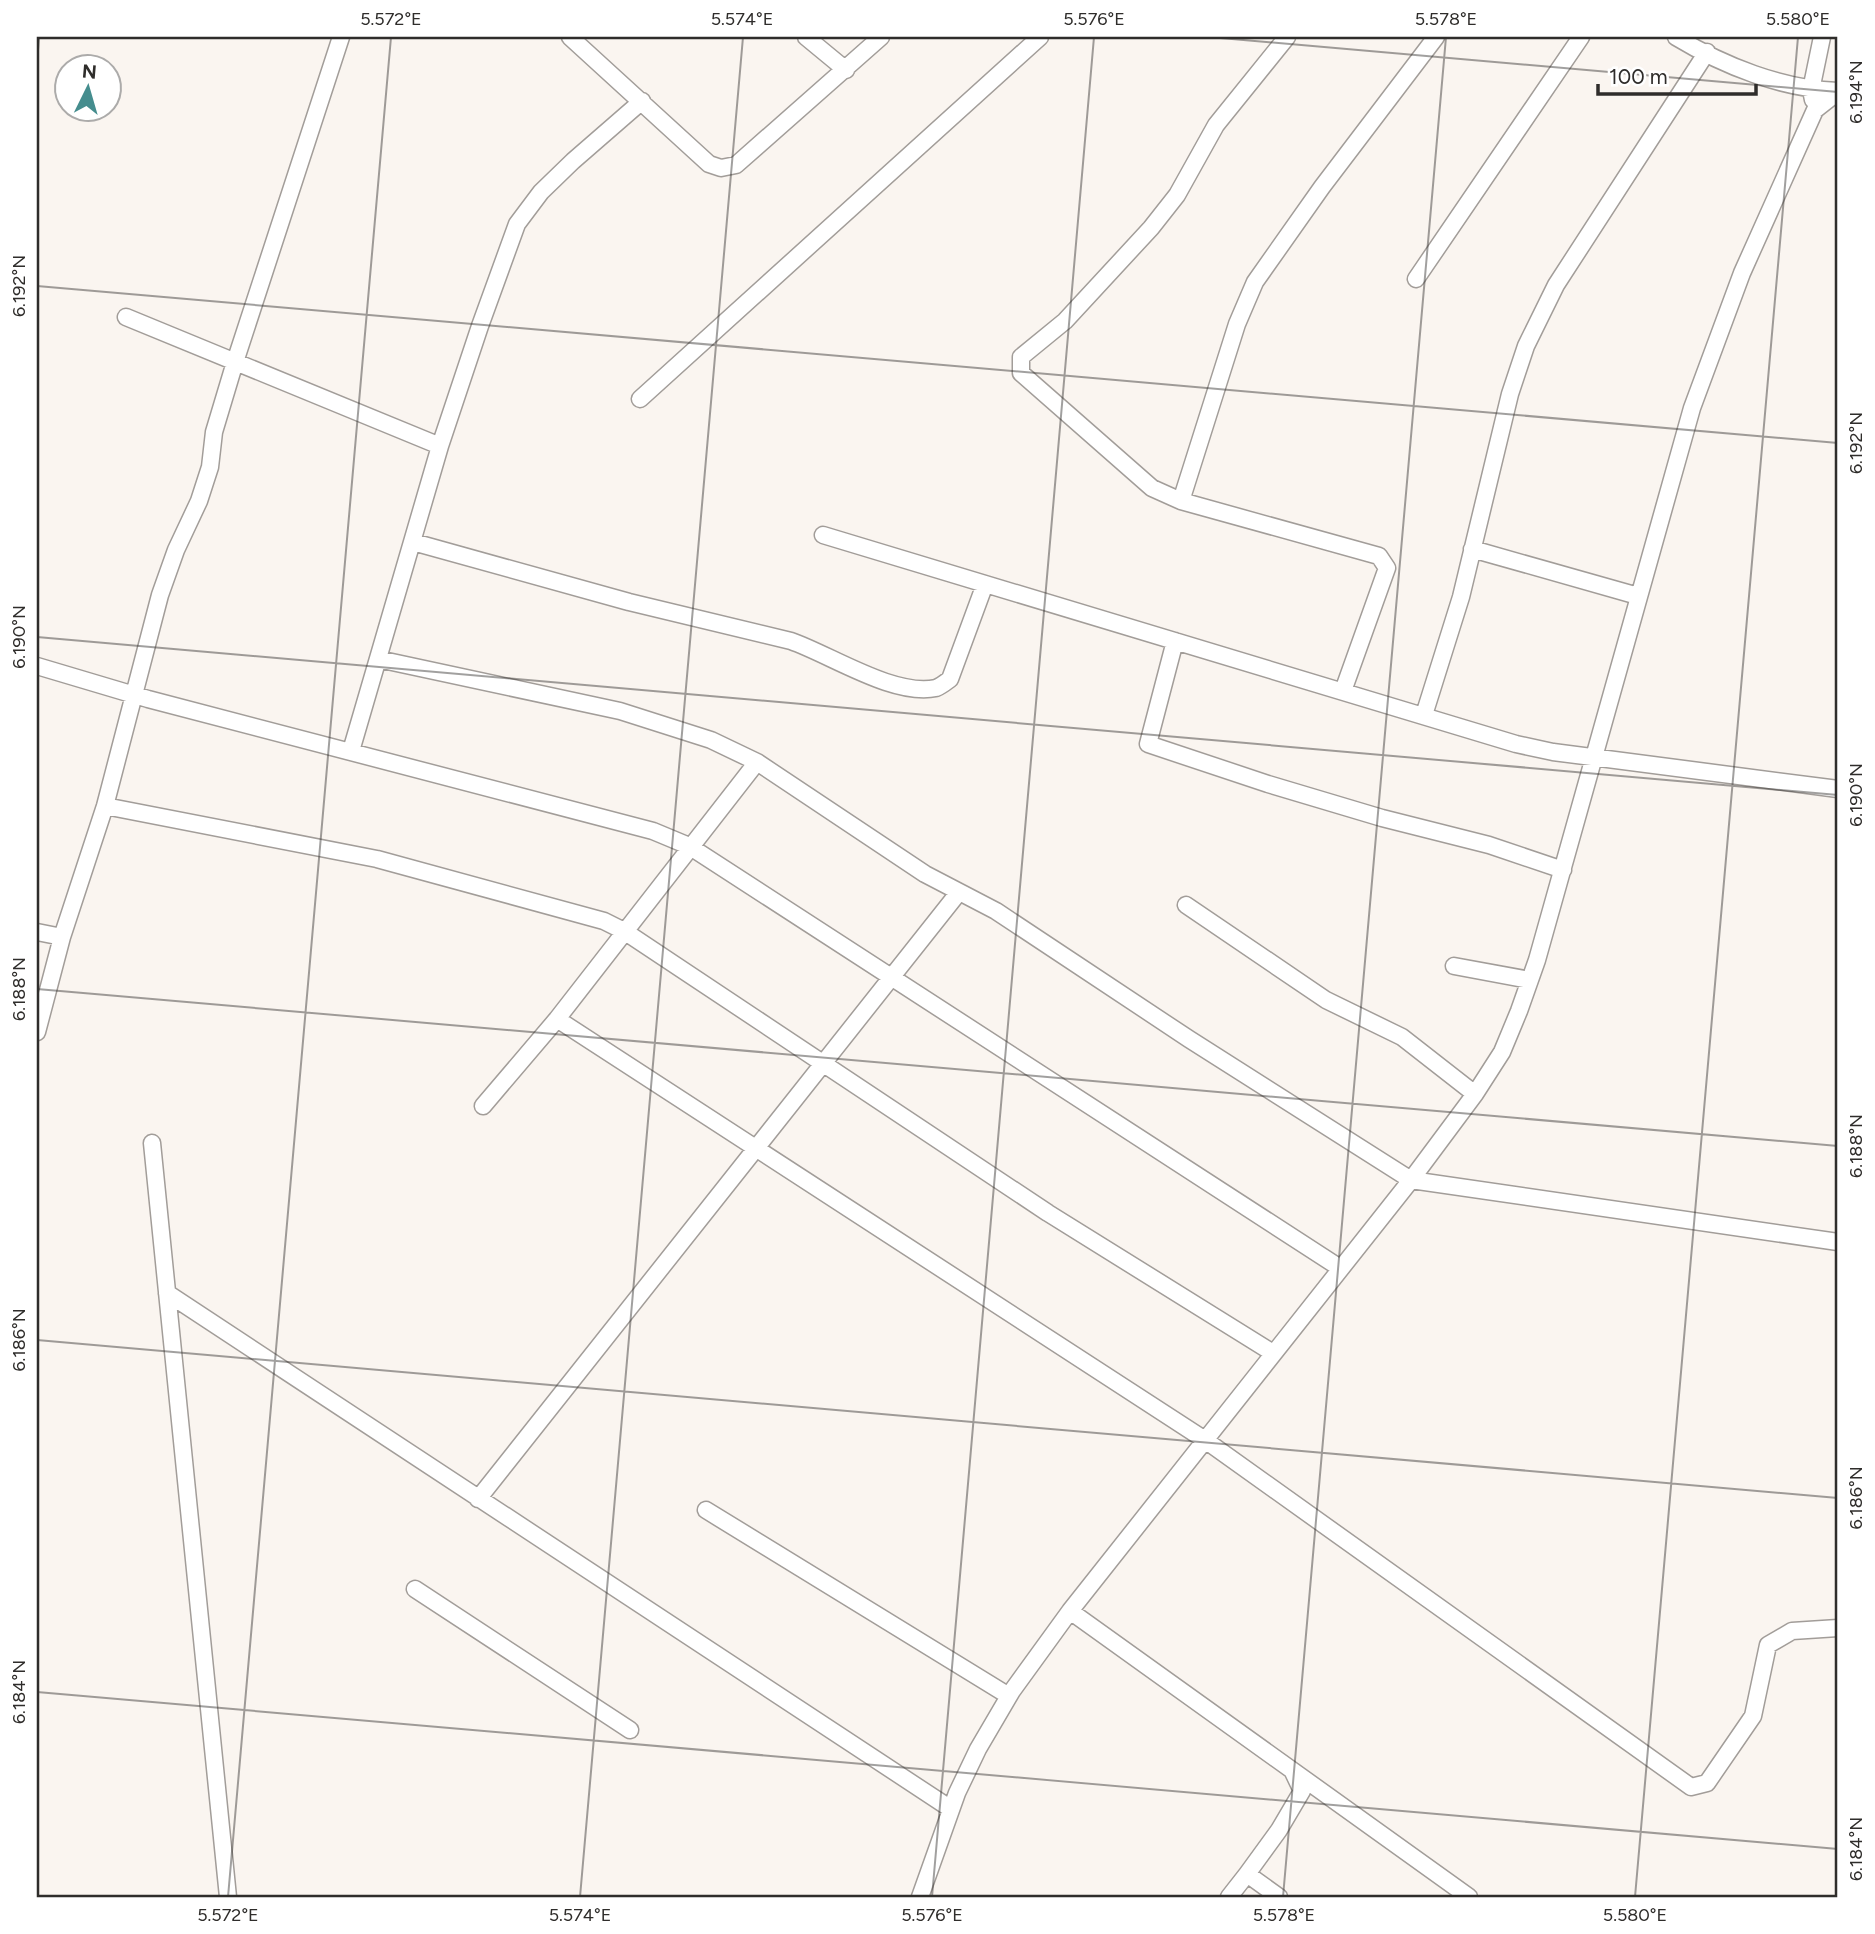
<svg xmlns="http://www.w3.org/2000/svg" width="1875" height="1934" font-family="Figtree,sans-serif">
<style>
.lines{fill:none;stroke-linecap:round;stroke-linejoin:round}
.minor-casing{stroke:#a29d99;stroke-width:19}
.minor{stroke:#fff;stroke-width:16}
.ticks{fill:none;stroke:#2f2d2b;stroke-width:2;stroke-opacity:0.45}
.neatline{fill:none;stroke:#2f2d2b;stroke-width:2.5}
.ticks-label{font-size:18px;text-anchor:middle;fill:#2f2d2b}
</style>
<rect width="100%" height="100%" fill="#faf5f0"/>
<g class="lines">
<defs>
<path id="minor" d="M570 37 709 164 721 168 736 165 881 37
M806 37 846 70
M1287 37 1216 125 1177 195 1151 228 1065 321 1021 357V373L1152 488 1181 501 1379 556 1387 568 1343 691
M1676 37C1724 66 1782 89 1838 91
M1813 100 1811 90 1822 37
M1416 279 1581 37
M126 317 440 446
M640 399 1040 37
M1181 501 1237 324 1255 282 1322 187 1436 37
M823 535 1516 744 1553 752 1838 789
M413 542 629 602 791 641C831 655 894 697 936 688 941 686 946 682 950 679L985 584
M1472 549 1638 596
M1175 641 1148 744 1268 784 1382 818 1489 845 1563 870
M378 659 620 711 711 740 757 762 925 874 996 911 1189 1039 1411 1180 1838 1242
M37 666 148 699 653 831 689 846 1340 1268
M1424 715 1461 597 1510 394 1526 346 1556 285 1707 52
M351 751 440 446 480 326 517 224 541 192 573 161 642 101
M105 806 377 859 604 921 624 931 1048 1213 1273 1353
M1186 905 1326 1000 1402 1037 1475 1094
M37 932 62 937
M1454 966 1530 980
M557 1019 1205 1440 1691 1787 1707 1783 1753 1716 1768 1645 1792 1631 1838 1628
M37 1032 62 937 105 806 160 595 176 550 199 501 210 467 214 432 235 362 341 37
M483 1106 557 1019 757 762
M152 1143 228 1897
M167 1293 951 1809
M478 1499 959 892
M706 1510 1009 1696
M415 1589 630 1730
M1070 1611 1469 1897
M920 1897 957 1793 978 1749 1012 1691 1070 1611 1411 1180 1475 1094 1502 1052 1519 1011 1537 960 1692 408 1742 273 1815 110 1838 92
M1229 1897 1247 1874
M1279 1897 1247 1874 1279 1830 1302 1791 1293 1772"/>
</defs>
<use href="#minor" class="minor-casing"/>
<use href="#minor" class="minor"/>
</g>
<path class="ticks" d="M1209 37 1838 92M37 63 39 37M37 286 1838 443M37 637 1838 795M37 989 1838 1146M37 1340 1838 1498M37 1692 1838 1849M228 1897 391 37M580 1897 743 37M932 1897 1094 37M1283 1897 1446 37M1635 1897 1798 37"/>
<rect width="1875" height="1934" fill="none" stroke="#ffffff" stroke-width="77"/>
<g transform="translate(88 88) rotate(5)"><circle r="33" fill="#ffffff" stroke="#acabaa" stroke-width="2"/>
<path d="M0-5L12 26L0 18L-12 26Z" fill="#458d8e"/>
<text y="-10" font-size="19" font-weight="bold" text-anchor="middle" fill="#2f2d2b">N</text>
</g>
<path d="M1598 84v10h158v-10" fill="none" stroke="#2f2d2b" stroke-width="3.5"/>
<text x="1609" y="84" font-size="21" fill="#2f2d2b" stroke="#ffffff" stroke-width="5" paint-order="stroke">100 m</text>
<rect x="38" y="38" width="1798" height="1858" class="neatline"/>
<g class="ticks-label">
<text x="391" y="25">5.572°E</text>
<text x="742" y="25">5.574°E</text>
<text x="1094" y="25">5.576°E</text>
<text x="1446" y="25">5.578°E</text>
<text x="1798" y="25">5.580°E</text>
<text transform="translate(1856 92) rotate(-90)" y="6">6.194°N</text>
<text transform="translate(19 286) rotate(-90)" y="6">6.192°N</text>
<text transform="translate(1856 443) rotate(-90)" y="6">6.192°N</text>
<text transform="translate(19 637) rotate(-90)" y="6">6.190°N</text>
<text transform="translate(1856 795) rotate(-90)" y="6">6.190°N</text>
<text transform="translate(19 989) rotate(-90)" y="6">6.188°N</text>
<text transform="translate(1856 1146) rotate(-90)" y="6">6.188°N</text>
<text transform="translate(19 1340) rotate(-90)" y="6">6.186°N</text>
<text transform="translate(1856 1498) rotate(-90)" y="6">6.186°N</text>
<text transform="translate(19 1692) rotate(-90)" y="6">6.184°N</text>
<text transform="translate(1856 1849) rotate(-90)" y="6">6.184°N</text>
<text x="228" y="1921">5.572°E</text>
<text x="580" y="1921">5.574°E</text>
<text x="932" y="1921">5.576°E</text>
<text x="1284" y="1921">5.578°E</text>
<text x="1635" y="1921">5.580°E</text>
</g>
</svg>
